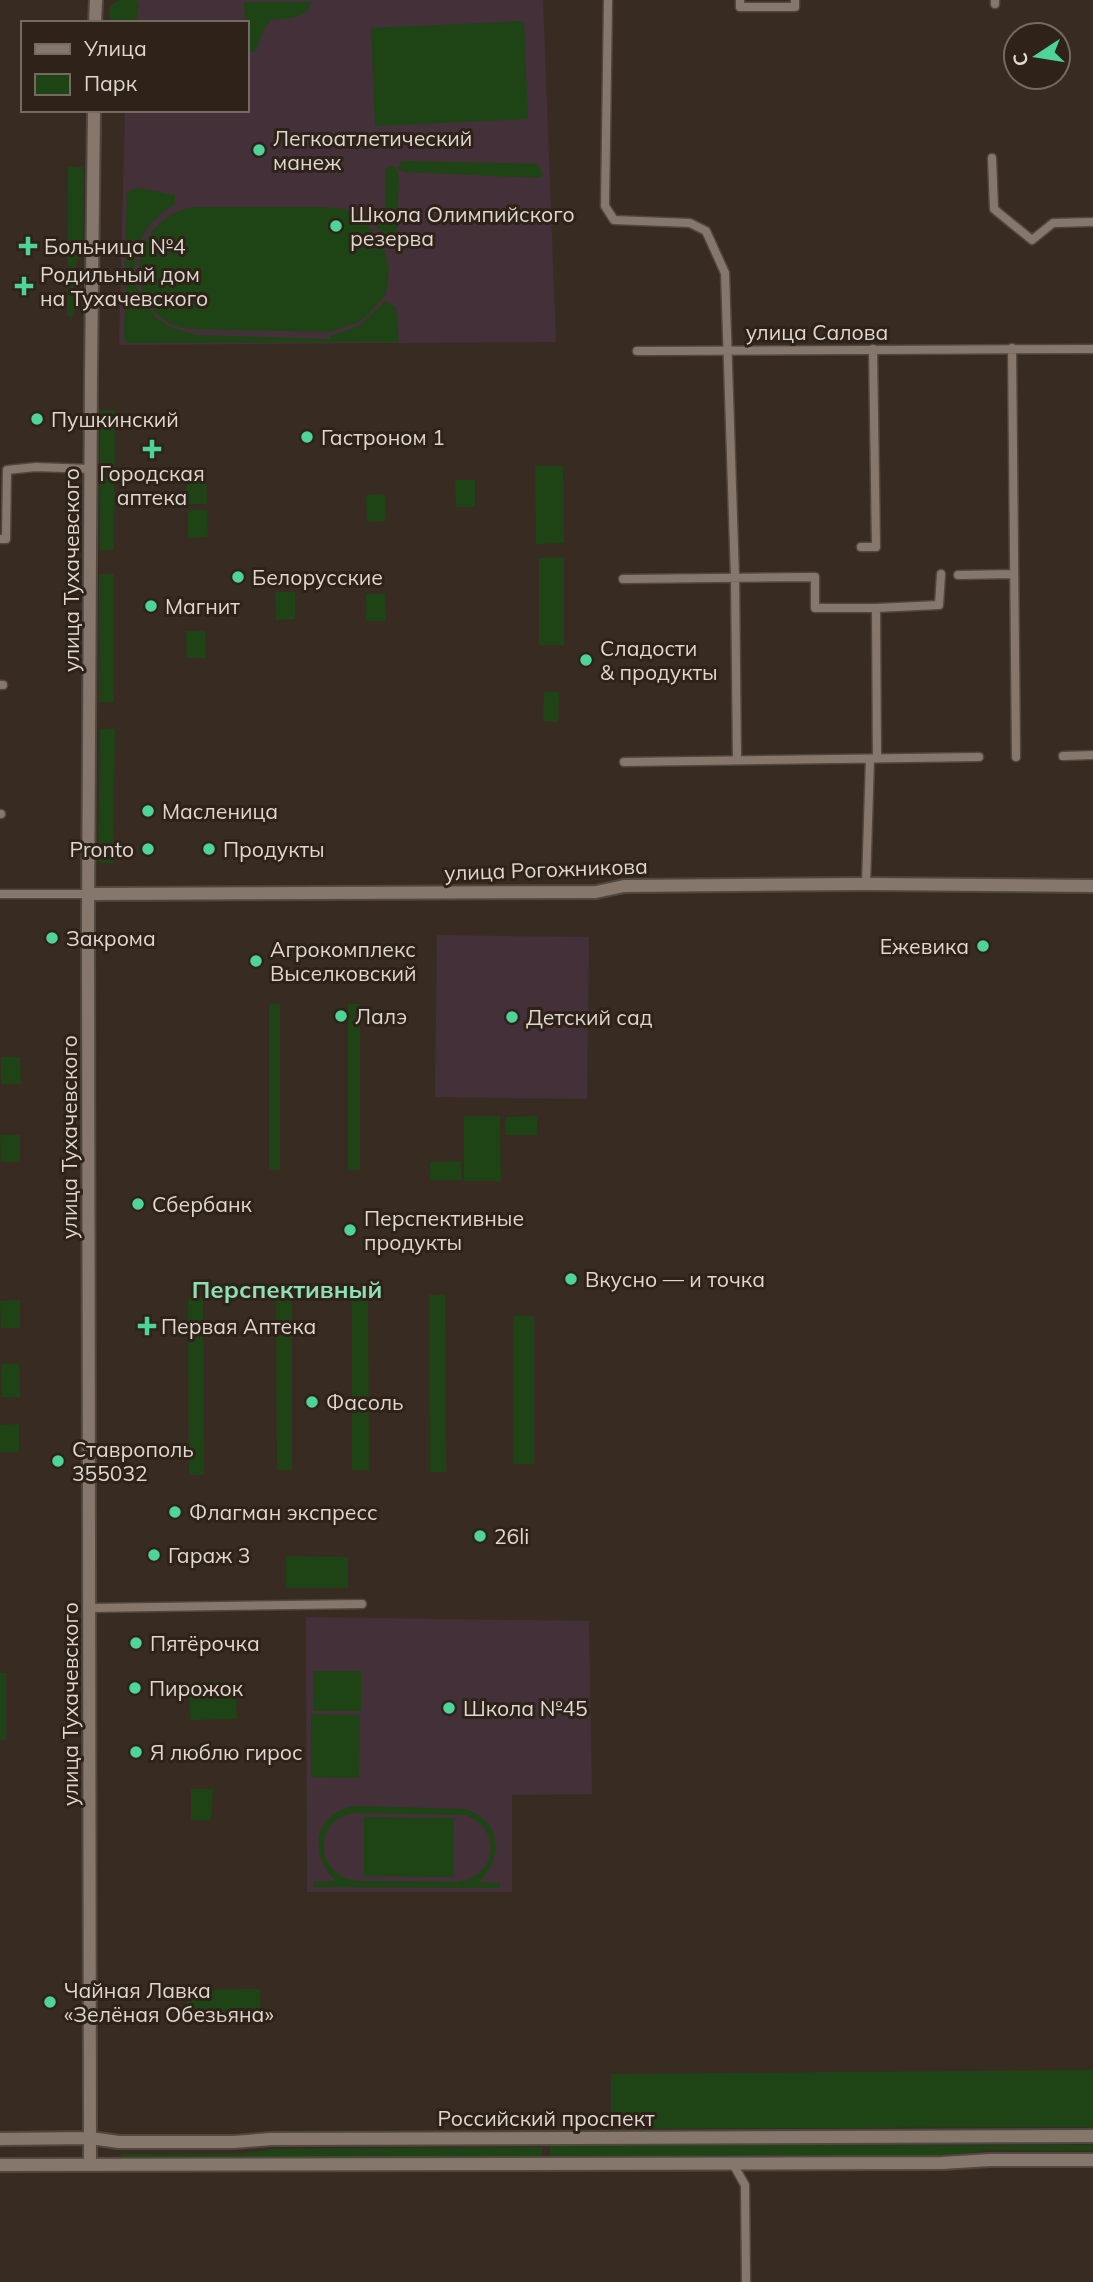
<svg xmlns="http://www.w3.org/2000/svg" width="1093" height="2282" font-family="Mulish,sans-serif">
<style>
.education{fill:#433038}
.green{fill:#1e4415;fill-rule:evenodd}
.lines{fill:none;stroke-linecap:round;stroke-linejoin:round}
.street-casing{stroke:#51473e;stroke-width:11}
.secondary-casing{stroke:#51473e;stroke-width:16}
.street{stroke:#86776c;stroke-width:8}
.secondary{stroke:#86776c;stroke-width:12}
.poi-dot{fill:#4ed399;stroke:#2e2219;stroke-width:2.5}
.labels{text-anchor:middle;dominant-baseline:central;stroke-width:6;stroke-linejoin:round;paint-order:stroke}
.poi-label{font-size:21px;fill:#dfd7d1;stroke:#2e2219;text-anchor:start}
.street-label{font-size:21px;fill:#dfd7d1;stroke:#2e2219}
.quarter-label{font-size:24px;font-weight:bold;fill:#8ddfb5;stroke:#2e2219}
</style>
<rect width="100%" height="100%" fill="#382c22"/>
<path class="education" d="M128 0H543L556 342 119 345 125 110H247V23H127Z
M437 935 589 937 587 1099 435 1097Z
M306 1617 589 1621 592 1794 512 1795V1892H307Z"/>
<path class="green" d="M119 0H136L139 4 136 23H109L110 6Z
M244 2H312C305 20 287 18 271 20L264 29 256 51 247 52Z
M524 21 528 119 375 126 371 28Z
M406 161 538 164 543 175 539 178 405 172 398 169 401 162Z
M391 166 396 167 399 176 396 249 390 248 379 229 367 217 369 210 385 212V169Z
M68 167H83L84 171 83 253 76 262 74 316 71 317 67 315Z
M137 188 175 195V204C146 222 136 240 134 274H128L125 271 127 192Z
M194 207H324L345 209 355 214 371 229 385 252 389 270 386 294 366 317 356 323 328 332 195 329C190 329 184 328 179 327 120 308 128 218 194 207Z
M132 280 155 317 170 327 186 332 198 335 330 339V336L359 326 386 301 396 308 399 342 126 343 124 338 126 282Z
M100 410H115L114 550H100Z
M535 466H563L564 543 536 544Z
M206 476 207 504H187L186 477Z
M455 480H475V507H456Z
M385 494 386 521 367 522 366 495Z
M188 510H207L208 537 188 538Z
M564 557V645H539V558Z
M99 574H114V702H99Z
M275 592H295V619L276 620Z
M366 594H385L386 621H366Z
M186 631H205L206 658H187Z
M544 692H559L558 722 543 721Z
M100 729H115L113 863H98Z
M269 1004H280V1170H269Z
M348 1004H360V1170H348Z
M1 1057H20L21 1084H1Z
M464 1116H500L501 1181H464Z
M537 1116V1135H506V1117Z
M0 1135H20V1162H1Z
M461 1161V1180H430V1162Z
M276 1293H292V1470H277Z
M352 1293H368L369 1470H352Z
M429 1295H445L446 1472H430Z
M188 1298H203L204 1475H189Z
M20 1300V1328H1L0 1301Z
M514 1316H534V1464H514Z
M1 1364H19L20 1397H2Z
M19 1424V1452H0V1425Z
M286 1556 348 1557V1588H286Z
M313 1671H361V1711H313Z
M0 1673H6V1740H0Z
M226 1681V1697H236L237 1719 190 1720 189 1682Z
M311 1714 360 1715 359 1778 311 1777Z
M191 1789H213L211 1820H191Z
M352 1806 466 1809C502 1822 504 1857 479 1882L500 1883V1888L313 1887V1882L336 1881C309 1856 312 1817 352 1806ZM353 1813 466 1815C503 1830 497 1876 458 1882L359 1881C316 1878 310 1822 353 1813Z
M364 1817 454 1818 453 1877 364 1876Z
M260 1989 261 2016 187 2017V1990Z
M1093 2070V2127L611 2129V2074Z
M1093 2145V2151L989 2150 943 2156H550V2146Z
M542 2147V2157L121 2160V2154H236L274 2149Z"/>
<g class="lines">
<defs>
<path id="street" d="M608 0 605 206 614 220 690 223 706 231 725 273 735 578 737 760
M740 0V7H795V0
M995 4V0
M992 158 994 209 1032 240 1053 223 1093 222
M1012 348 1016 757
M637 351 1093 349
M0 539H6L7 470 36 467 91 469
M861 547H876L873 349
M958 575 1014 574
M623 579 815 577V608H876
M0 685H3
M1063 756 1093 755
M877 758 876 608 939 605 941 574
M624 762 979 757
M0 814H1
M866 884 870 759
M0 894H89
M90 1608 362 1604
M733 2164 745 2185 746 2282"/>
<path id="secondary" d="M95 23 96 0
M89 894 596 892 624 886 866 884 1093 886
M0 2139 90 2138 119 2142H234L271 2139 1093 2136
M90 2164 88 921 91 373 94 110
M0 2165 942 2163 990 2160H1093"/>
</defs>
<use href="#street" class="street-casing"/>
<use href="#secondary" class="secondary-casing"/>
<use href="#street" class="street"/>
<use href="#secondary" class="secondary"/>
</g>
<g class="poi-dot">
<circle cx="259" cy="150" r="7"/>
<circle cx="336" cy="226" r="7"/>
<path d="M24.5 235.5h7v7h7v7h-7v7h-7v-7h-7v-7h7z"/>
<path d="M20.5 275.5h7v7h7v7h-7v7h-7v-7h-7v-7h7z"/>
<circle cx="37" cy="419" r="7"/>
<circle cx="307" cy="437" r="7"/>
<path d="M148.5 438.5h7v7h7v7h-7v7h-7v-7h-7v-7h7z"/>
<circle cx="238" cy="577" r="7"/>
<circle cx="151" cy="606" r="7"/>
<circle cx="586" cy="660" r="7"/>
<circle cx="148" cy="811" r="7"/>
<circle cx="148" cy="849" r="7"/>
<circle cx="209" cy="849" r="7"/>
<circle cx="52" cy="938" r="7"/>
<circle cx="983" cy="946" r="7"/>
<circle cx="256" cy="961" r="7"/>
<circle cx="341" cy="1016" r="7"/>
<circle cx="512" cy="1017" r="7"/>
<circle cx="138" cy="1204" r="7"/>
<circle cx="350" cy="1230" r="7"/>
<circle cx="571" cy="1279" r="7"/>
<path d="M143.5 1315.5h7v7h7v7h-7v7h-7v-7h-7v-7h7z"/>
<circle cx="312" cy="1402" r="7"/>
<circle cx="58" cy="1461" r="7"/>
<circle cx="175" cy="1512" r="7"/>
<circle cx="480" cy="1536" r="7"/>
<circle cx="154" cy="1555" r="7"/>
<circle cx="136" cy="1643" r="7"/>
<circle cx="135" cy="1688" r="7"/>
<circle cx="449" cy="1708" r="7"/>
<circle cx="136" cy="1752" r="7"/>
<circle cx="50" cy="2002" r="7"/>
</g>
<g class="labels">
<g class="poi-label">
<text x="273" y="138">Легкоатлетический<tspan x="273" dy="24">манеж</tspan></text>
<text x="350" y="214">Школа Олимпийского<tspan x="350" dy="24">резерва</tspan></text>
<text x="44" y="246">Больница №4</text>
<text x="40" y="274">Родильный дом<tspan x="40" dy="24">на Тухачевского</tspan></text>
<text x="51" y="419">Пушкинский</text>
<text x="321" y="437">Гастроном 1</text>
<text x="152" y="473" text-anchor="middle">Городская<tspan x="152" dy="24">аптека</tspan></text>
<text x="252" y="577">Белорусские</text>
<text x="165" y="606">Магнит</text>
<text x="600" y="648">Сладости<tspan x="600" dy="24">&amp; продукты</tspan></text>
<text x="162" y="811">Масленица</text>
<text x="134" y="849" text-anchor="end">Pronto</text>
<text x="223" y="849">Продукты</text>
<text x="66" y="938">Закрома</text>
<text x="969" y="946" text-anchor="end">Ежевика</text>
<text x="270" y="949">Агрокомплекс<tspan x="270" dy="24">Выселковский</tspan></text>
<text x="355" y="1016">Лалэ</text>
<text x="526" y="1017">Детский сад</text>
<text x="152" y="1204">Сбербанк</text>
<text x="364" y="1218">Перспективные<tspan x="364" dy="24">продукты</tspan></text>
<text x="585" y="1279">Вкусно — и точка</text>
<text x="161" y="1326">Первая Аптека</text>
<text x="326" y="1402">Фасоль</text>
<text x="72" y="1449">Ставрополь<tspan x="72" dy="24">355032</tspan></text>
<text x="189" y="1512">Флагман экспресс</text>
<text x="494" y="1536">26li</text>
<text x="168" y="1555">Гараж 3</text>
<text x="150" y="1643">Пятёрочка</text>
<text x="149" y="1688">Пирожок</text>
<text x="463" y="1708">Школа №45</text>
<text x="150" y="1752">Я люблю гирос</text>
<text x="64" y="1990">Чайная Лавка<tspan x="64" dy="24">«Зелёная Обезьяна»</tspan></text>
</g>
<g class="street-label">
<text x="817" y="332">улица Салова</text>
<text transform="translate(71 570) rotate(-90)">улица Тухачевского</text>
<text transform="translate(546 869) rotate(-2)">улица Рогожникова</text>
<text transform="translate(69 1137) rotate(-90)">улица Тухачевского</text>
<text transform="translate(70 1704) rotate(-90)">улица Тухачевского</text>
<text x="546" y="2118">Российский проспект</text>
</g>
<g class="quarter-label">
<text x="287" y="1289">Перспективный</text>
</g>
</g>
<rect x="21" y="21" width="228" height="91" fill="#2e2219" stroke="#756a63" stroke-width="2"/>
<rect x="35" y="44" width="35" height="10" fill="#86776c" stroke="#756a63" stroke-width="2"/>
<text x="84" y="56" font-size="21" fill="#dfd7d1">Улица</text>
<rect x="35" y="74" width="35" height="21" fill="#1e4415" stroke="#756a63" stroke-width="2"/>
<text x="84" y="91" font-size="21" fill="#dfd7d1">Парк</text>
<g transform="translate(1037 56) rotate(258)"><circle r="33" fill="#2e2219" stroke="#756a63" stroke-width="2"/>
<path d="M0-5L12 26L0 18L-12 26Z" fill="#4ed399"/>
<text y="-10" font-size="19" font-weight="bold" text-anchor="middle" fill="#dfd7d1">С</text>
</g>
</svg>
